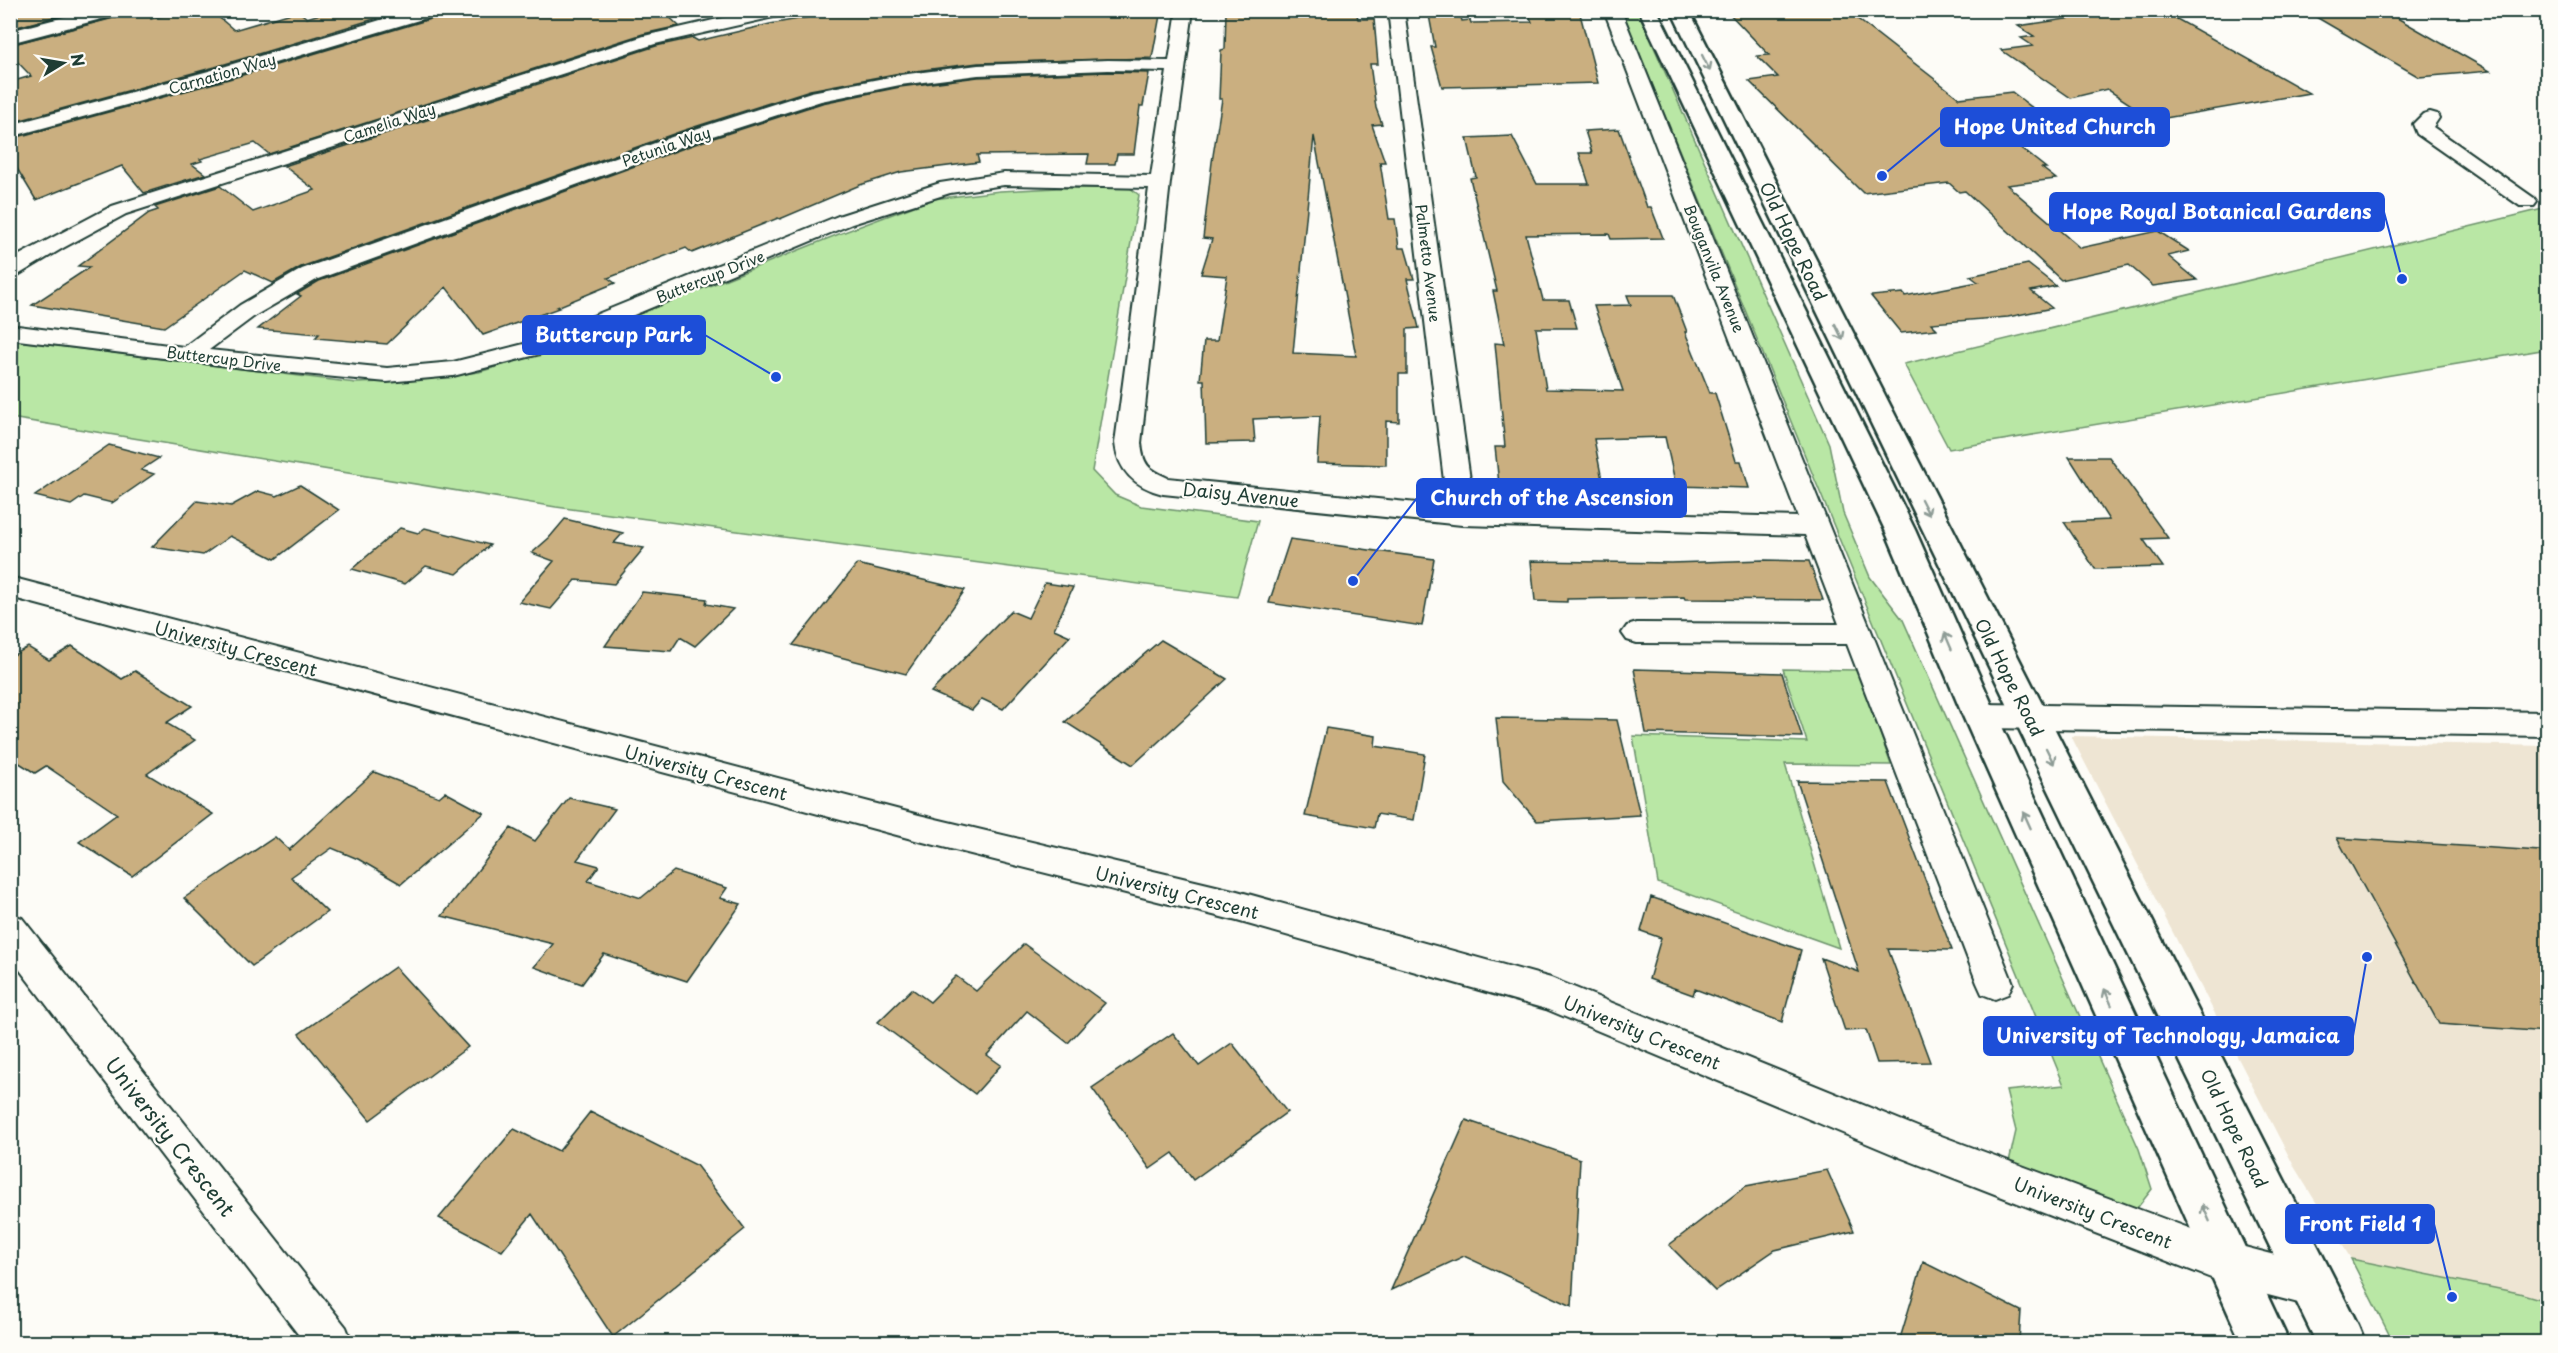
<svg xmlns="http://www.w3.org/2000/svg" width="2558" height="1353" font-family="'Playpen Sans',sans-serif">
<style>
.built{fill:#eee5d3}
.green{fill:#b9e7a5;stroke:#6c926c;stroke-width:1.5}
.building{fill:#caaf80;stroke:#1f3d34;stroke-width:1.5;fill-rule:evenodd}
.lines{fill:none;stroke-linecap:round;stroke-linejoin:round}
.street-casing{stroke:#1f3d34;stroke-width:4}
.secondary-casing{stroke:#1f3d34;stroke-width:5}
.primary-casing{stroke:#1f3d34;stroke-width:5}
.street{fill:#fdfcf7;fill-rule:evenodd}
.secondary{fill:#fdfcf7;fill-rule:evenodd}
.primary{fill:#fdfcf7;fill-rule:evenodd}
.oneway{stroke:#8e9c96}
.labels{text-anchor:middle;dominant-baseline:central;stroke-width:4.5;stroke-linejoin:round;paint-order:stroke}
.far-street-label{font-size:15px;fill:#1f3d34;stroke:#fdfcf7}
.street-label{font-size:18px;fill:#1f3d34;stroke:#fdfcf7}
.near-street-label{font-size:21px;fill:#1f3d34;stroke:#fdfcf7}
.leader{fill:none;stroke:#1d4ed8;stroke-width:2}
.callout-dot{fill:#1d4ed8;stroke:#fdfcf7;stroke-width:2}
.callout{fill:#1d4ed8;stroke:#1d4ed8;stroke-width:2}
.callout-label{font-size:20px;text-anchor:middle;font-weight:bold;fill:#fff}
</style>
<rect width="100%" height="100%" fill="#fdfcf7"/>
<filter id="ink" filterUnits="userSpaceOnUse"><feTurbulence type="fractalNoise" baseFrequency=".0167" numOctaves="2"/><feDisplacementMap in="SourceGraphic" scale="12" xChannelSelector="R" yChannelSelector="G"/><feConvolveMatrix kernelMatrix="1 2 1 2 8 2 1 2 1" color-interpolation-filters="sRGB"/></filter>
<g filter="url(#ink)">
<path class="built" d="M2071 736 2547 746V1342H2393L2351 1259 2295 1168Z"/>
<path class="green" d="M1622 11H1638L1829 444 1843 513 1870 577 1903 620 2139 1149 2152 1189 2138 1207 2099 1203 2008 1166 2016 1131 2006 1091 2064 1085Z
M1058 188H1130L1139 195 1092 471 1115 495 1141 506 1258 521 1237 597 556 507 11 418 10 340 356 383 409 381 479 372 534 356 839 234 933 199 1000 191Z
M2547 208V349L1949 449 1904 364Z
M1783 669 1858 670 1891 765 1785 764 1839 948 1658 883 1633 736 1807 742Z
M2351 1259 2519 1293 2547 1301V1342H2393Z"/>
<path class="building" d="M10 10H80L10 29Z
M125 10H150L151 19 182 10H210L234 30 298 11 307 18 333 10H404L215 67 10 123V82L31 76 10 54V45L121 16Z
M443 10H662L679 26 643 34 269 154 255 143 200 159 202 161 192 164 205 174 144 193 122 166 36 200 10 157V139L229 79 440 16Z
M850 10H1161L1152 58 978 63 900 73 810 90 682 131 301 267 273 283 245 270 164 327 32 305 90 267 78 266 149 213 158 210 155 207 220 186 253 212 315 190 284 166 656 46 693 38 698 41 770 24Z
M1226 10H1356L1358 19H1374L1378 64H1370L1376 108 1382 124 1372 125 1385 162H1380L1389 219H1395L1399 248H1405L1414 279H1407L1419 328 1407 329V374H1399V422L1386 421V465L1317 463 1320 416 1253 419 1255 442 1206 443 1204 380H1200L1204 341H1217L1227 276 1201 274 1212 239 1203 238 1212 162 1222 99H1219L1221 50 1225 49ZM1314 136 1356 356 1293 353Z
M1428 10H1459L1462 21 1470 20 1471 23 1532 22 1527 10H1579L1598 83 1442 87 1431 47H1435Z
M1726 10H1846L1959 98 2012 92 2043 116 1988 122 2046 168H2042L2056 179 2007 185 2080 248 2158 231 2189 251 2168 256 2197 280 2153 286 2129 265 2061 280 1965 191 1959 192 1949 183 1863 193 1749 81 1778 77 1757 56 1769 55Z
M2127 10H2161L2309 93 2154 120 2107 89 2071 98 2001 50 2033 46 2021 38 2034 36 2018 26Z
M2385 11 2490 71 2419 77 2316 17Z
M1108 72 1149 73 1143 106H1140L1134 154H1117L1115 164H1087L1089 154 977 155 979 162 901 172 860 185 780 219 778 218 692 253 686 248 608 278 615 283 557 307 559 308 483 335 446 287 387 344 315 338 319 334 258 329 301 296 297 294 319 281 698 143 822 103 900 87 978 77Z
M1619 129 1647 207H1651L1663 238 1611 239 1609 234 1526 235 1543 300H1569L1577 328H1536L1546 389 1623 391 1594 306 1631 305 1627 295H1673L1687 332H1685L1710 393H1715L1736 461H1741L1749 488 1676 486 1665 437 1594 439 1605 495 1500 493 1495 447H1505L1495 343 1504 344 1493 291H1497L1470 178 1476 177 1467 138 1512 136 1537 184H1589L1579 153H1592L1585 131Z
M2028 264 2056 286 2031 291 2052 308 2008 317 1931 323 1937 329 1901 333 1871 296 1903 293 1905 296 1978 282 1970 276Z
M109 445 159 458 141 470 154 474 112 503 84 496 71 505 35 496Z
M2069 457H2109L2168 538 2143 539 2163 567 2095 569 2064 522 2109 520Z
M300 485 339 510 275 559 230 536 203 555 152 547 197 501 231 506 258 491 277 496Z
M565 519 623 533 614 543 644 548 614 584 576 580 551 609 519 602 554 561 532 553 549 538Z
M400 528 418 533 425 528 490 545 457 574 426 566 405 584 352 569Z
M1290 539 1434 559 1422 626 1269 603Z
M1764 560 1809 561 1823 600 1685 599 1684 597 1567 599V602L1535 601 1531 561 1671 563Z
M857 564 965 590 906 674 793 645Z
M1045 583 1073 587 1054 629 1070 636 1003 709 982 699 972 710 931 692 1011 611 1028 618Z
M642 592 707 599 706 604 733 609 695 646 680 637 671 651 605 646Z
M1161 640 1227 679 1133 765 1065 722Z
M72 646 122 679 135 671 192 706 166 723 195 740 147 774 213 814 132 876 79 842 117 814 46 766 35 773 10 757V657L28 647 49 660Z
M1634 669 1782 673 1802 737 1646 733Z
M1496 718 1617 720 1640 815 1537 821 1503 781Z
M1326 728 1376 736 1375 746 1425 754 1414 820 1377 814 1374 828 1305 816Z
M374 772 439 797 445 792 484 813 401 884 358 859 332 848 291 877 327 912 252 966 184 898 275 837 289 850Z
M1797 781 1888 782 1952 950 1888 949 1930 1062 1877 1063 1866 1030 1845 1031 1821 958 1859 972Z
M569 798 615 809 577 860 599 866 588 881 641 898 674 871 727 888 720 898 741 904 687 981 604 954 582 984 534 967 553 944 442 916 511 828 535 841Z
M2337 838 2540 851 2547 863V1032L2439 1024Z
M1651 897 1801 950 1782 1022 1695 989 1693 995 1649 979 1661 938 1641 931Z
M1024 944 1105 1003 1068 1043 1027 1011 987 1055 1001 1065 975 1094 878 1022 912 989 930 1002 956 976 976 991Z
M395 967 468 1047 370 1120 299 1034Z
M1173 1033 1199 1066 1232 1043 1287 1112 1193 1180 1173 1153 1150 1169 1092 1088Z
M590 1112 696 1165 745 1229 613 1337 532 1214 502 1251 439 1218 514 1129 559 1151Z
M1466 1120 1580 1159 1572 1306 1464 1256 1391 1290Z
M1827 1170 1854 1231 1775 1250 1715 1291 1669 1245 1746 1186Z
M1923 1262 2021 1311 2019 1342H1899Z"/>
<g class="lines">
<defs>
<path id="street" d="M414 10H441L439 14 228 77 10 137V125L216 69Z
M757 10H789L787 14 655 44 126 214 63 248 18 275 10 276V260L112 206 644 36Z
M1177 10H1193L1170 182 1141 443C1143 465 1148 469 1168 478L1447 506 1388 10H1404L1474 508 1798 517 1604 10H1621L2013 983 2008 994 1995 999 1982 994 1977 983 1847 644 1637 643 1627 640 1622 633 1627 626 1637 623 1839 624 1805 535 1462 525 1163 494C1136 487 1118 472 1115 443L1149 188 1004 185 950 193 852 224 540 354 453 376 387 382 252 369 10 339V325L184 347 240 305 302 269 683 133 811 92 900 75 978 65 1108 60 1169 61ZM1108 70 1167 71 1151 176 1004 173 940 183 838 216 524 344 453 362 387 368 209 350 256 315 318 279 697 141 821 101 900 85 978 75Z
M2430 112 2437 114 2439 118 2433 127 2534 198 2537 202 2534 206H2520L2417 134 2413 124 2423 114Z
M10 577 919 815 1237 891 1551 978 1920 1128 2229 1243 2314 1265 2329 1271 2335 1286 2329 1301 2314 1307 2229 1285 1902 1158 1546 1009 1237 921 919 841 10 597Z
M1980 704 2548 712V736L1980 728 1969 724 1965 716 1969 708Z
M10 914 22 918 346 1327 352 1342H304L10 957Z"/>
<path id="secondary" d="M91 10H123L120 14 10 43V31Z"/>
<path id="primary" d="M1639 10H1657L1915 530 1997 716 2289 1342H2241L1963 716 1885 530Z
M1671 10H1689L2358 1325 2365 1342H2316Z"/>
</defs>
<use href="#street" class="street-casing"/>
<use href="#secondary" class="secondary-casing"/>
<use href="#primary" class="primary-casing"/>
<use href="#street" class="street"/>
<use href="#secondary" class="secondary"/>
<use href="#primary" class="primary"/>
</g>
<defs><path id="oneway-shaft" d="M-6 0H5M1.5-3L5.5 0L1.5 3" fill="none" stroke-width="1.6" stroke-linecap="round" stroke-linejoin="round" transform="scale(1.5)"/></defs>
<g class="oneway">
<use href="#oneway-shaft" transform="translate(1706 63) rotate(64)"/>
<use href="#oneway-shaft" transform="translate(1839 332) rotate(64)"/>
<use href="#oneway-shaft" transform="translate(1925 507) rotate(63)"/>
<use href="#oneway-shaft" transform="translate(1948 641) rotate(-113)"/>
<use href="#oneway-shaft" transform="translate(2050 756) rotate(64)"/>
<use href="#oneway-shaft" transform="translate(2027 820) rotate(-114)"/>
<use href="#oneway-shaft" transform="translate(2108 997) rotate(-114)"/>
<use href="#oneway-shaft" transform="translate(2206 1213) rotate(-114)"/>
</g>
</g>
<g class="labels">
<g class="far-street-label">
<text transform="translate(222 73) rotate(-16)">Carnation Way</text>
<text transform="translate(389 122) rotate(-18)">Camelia Way</text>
<text transform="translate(666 146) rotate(-19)">Petunia Way</text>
<text transform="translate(1429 263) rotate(83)">Palmetto Avenue</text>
<text transform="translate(1715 268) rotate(68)">Bouganvila Avenue</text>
<text transform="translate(710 276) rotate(-22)">Buttercup Drive</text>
<text transform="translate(224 358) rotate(7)">Buttercup Drive</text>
</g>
<g class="street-label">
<text transform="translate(1794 241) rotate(64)">Old Hope Road</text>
<text transform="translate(1241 494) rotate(6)">Daisy Avenue</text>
<text transform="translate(236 648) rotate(15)">University Crescent</text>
<text transform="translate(2010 677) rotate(63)">Old Hope Road</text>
<text transform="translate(706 772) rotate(15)">University Crescent</text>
<text transform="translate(1177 892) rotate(14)">University Crescent</text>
<text transform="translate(1642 1032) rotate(22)">University Crescent</text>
<text transform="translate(2235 1128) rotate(64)">Old Hope Road</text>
<text transform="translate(2093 1212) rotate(21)">University Crescent</text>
</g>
<g class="near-street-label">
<text transform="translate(171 1136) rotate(52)">University Crescent</text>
</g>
</g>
<path class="leader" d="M1882 176L1941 127M2402 279L2384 212M776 377L705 335M1353 581L1417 498M2367 957L2353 1036M2452 1297L2434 1224"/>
<g class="callout-dot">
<circle cx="1882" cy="176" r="6"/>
<circle cx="2402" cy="279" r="6"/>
<circle cx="776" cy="377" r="6"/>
<circle cx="1353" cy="581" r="6"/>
<circle cx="2367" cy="957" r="6"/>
<circle cx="2452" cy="1297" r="6"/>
</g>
<g class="callout">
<rect x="1941" y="108" width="228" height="38" rx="6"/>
<rect x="2050" y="193" width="334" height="38" rx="6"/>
<rect x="523" y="316" width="182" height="38" rx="6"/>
<rect x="1417" y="479" width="269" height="38" rx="6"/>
<rect x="1984" y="1017" width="369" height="38" rx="6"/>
<rect x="2286" y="1205" width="148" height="38" rx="6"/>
</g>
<g class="callout-label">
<text x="2055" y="134">Hope United Church</text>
<text x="2217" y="219">Hope Royal Botanical Gardens</text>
<text x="614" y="342">Buttercup Park</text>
<text x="1552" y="505">Church of the Ascension</text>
<text x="2168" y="1043">University of Technology, Jamaica</text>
<text x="2360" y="1231">Front Field 1</text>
</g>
<rect width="2558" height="1353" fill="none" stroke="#fdfcf7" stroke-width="36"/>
<rect x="18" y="18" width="2522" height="1317" fill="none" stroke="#1f3d34" stroke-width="2" filter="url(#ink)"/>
<g transform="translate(63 63) rotate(79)" stroke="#fdfcf7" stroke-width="4.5" paint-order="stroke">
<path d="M0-4.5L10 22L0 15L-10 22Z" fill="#1f3d34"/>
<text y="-9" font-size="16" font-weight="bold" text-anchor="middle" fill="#1f3d34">N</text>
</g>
</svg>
